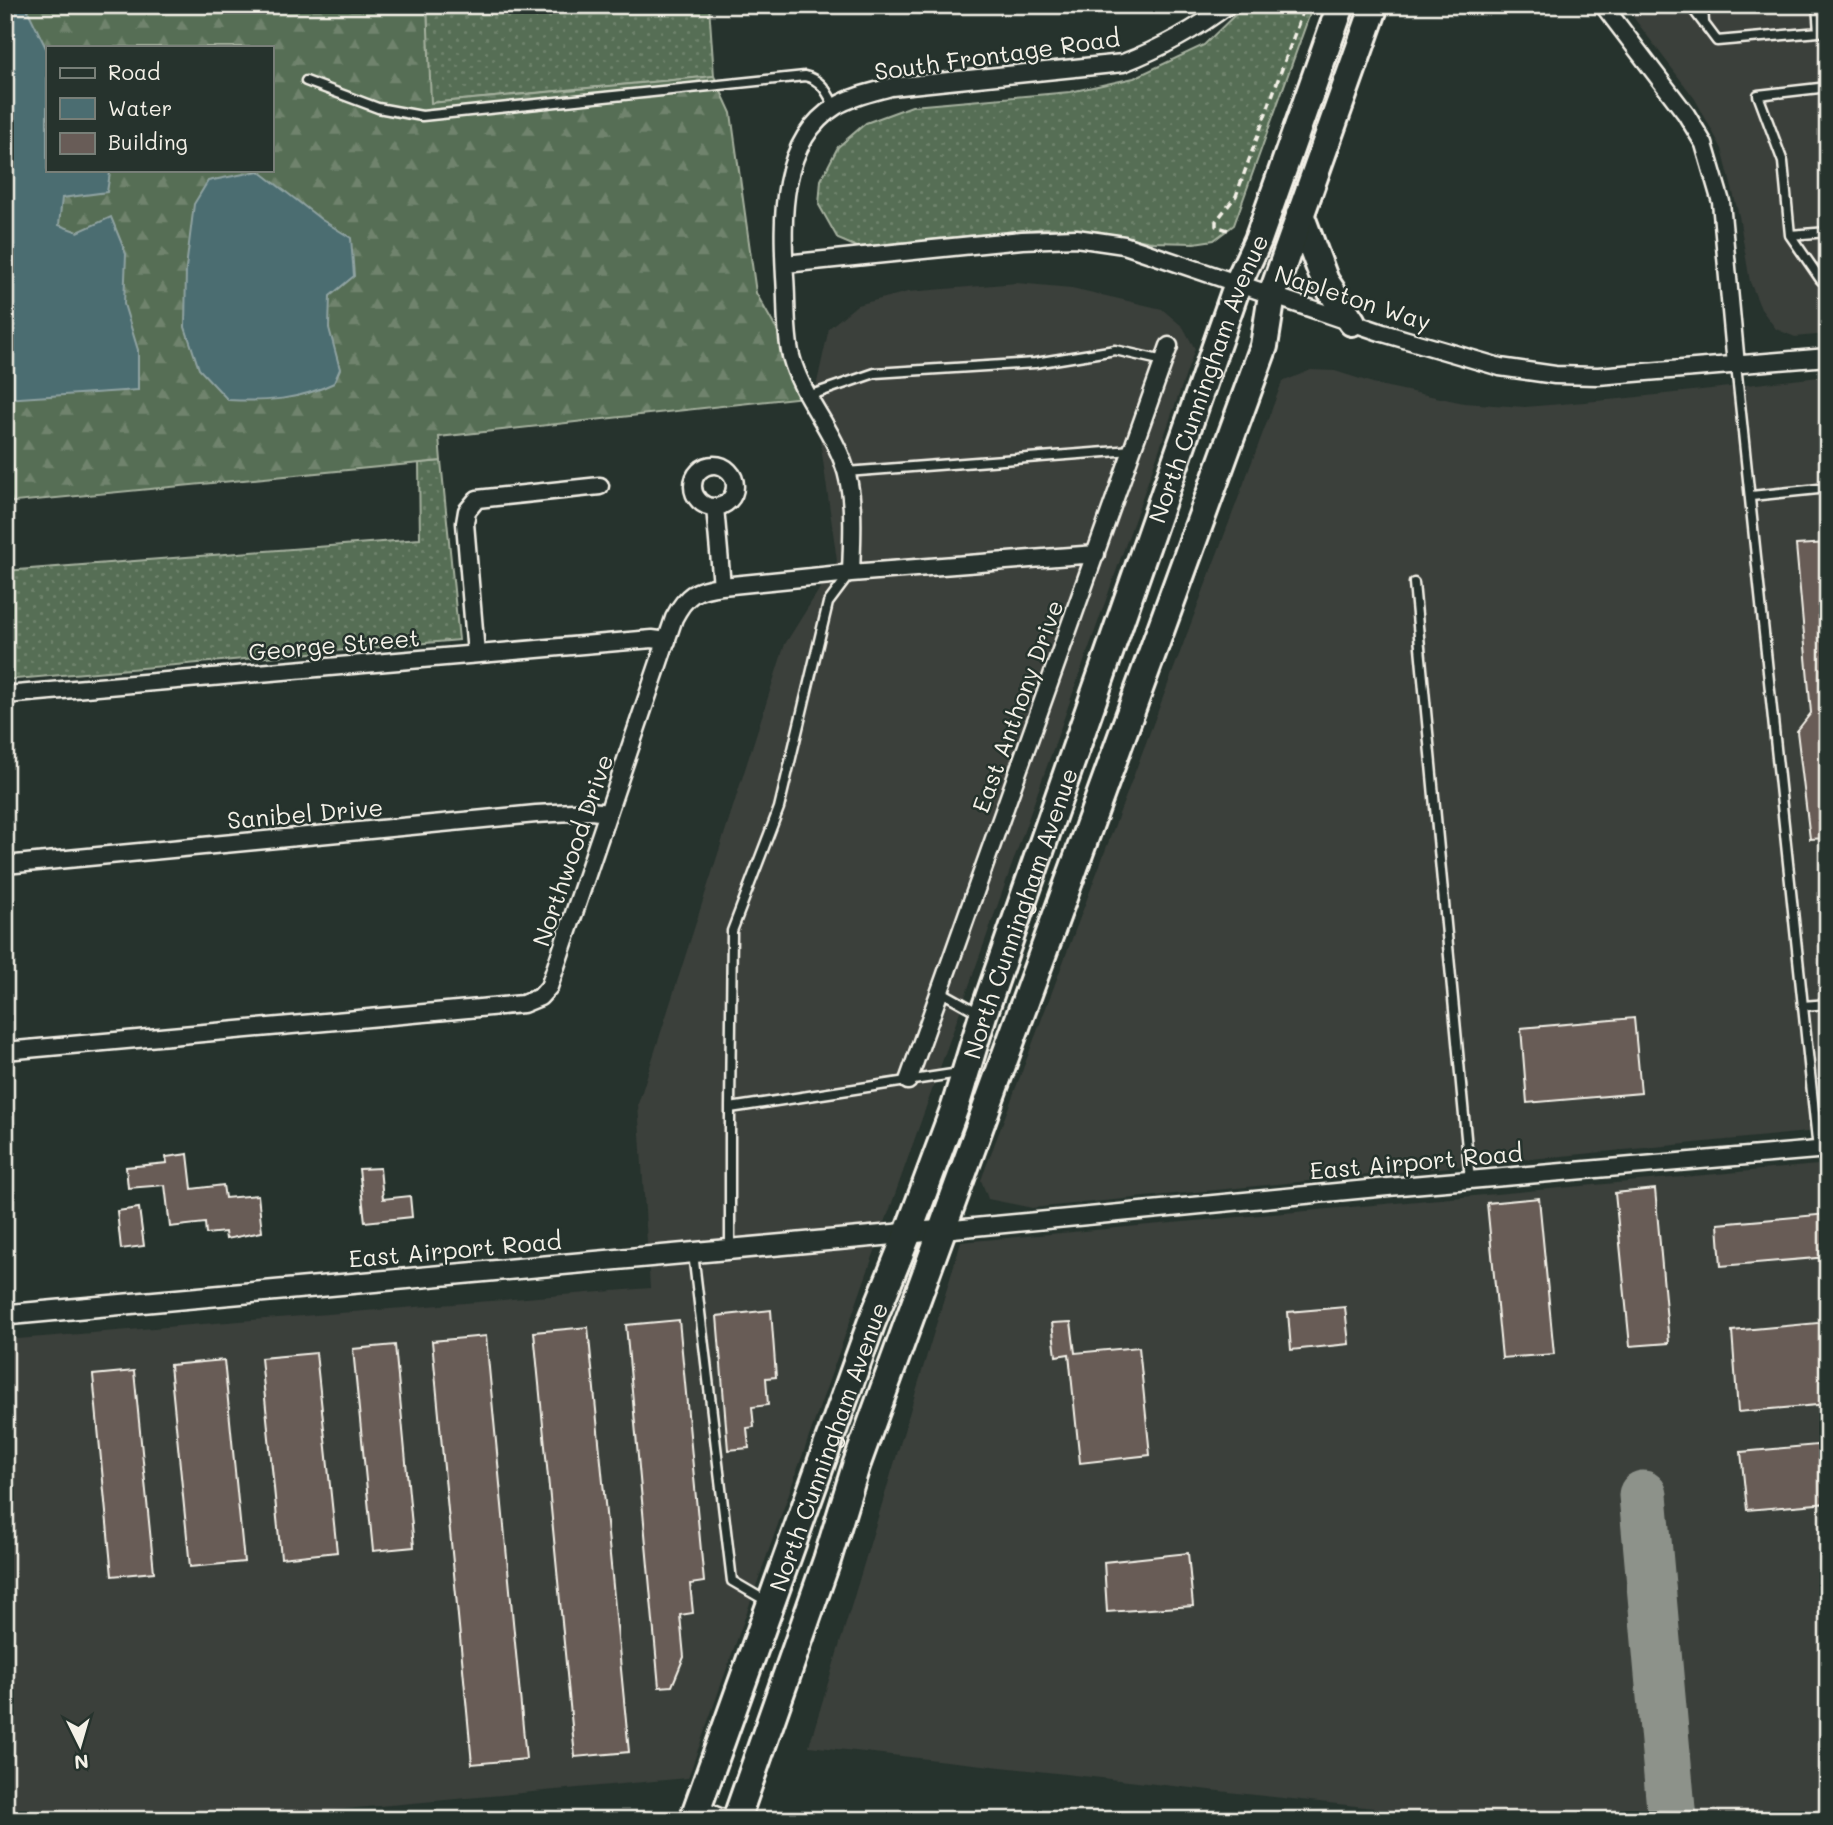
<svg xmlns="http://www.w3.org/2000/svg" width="1833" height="1825" font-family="Mali,sans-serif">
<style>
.built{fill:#3a3f3a}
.grass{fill:url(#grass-dots);stroke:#a5b09e;stroke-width:2}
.forest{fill:url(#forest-firs);stroke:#a5b09e;stroke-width:2;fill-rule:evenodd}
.water{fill:#4b6d71;stroke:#8fa2a1;stroke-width:2}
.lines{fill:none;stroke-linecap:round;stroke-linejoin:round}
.taxiway{stroke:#8d928a;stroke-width:49}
.building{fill:#685c57;stroke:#f4f1e8;stroke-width:2}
.service-casing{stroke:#f4f1e8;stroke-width:13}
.minor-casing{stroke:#f4f1e8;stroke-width:21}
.tertiary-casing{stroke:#f4f1e8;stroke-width:24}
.primary-casing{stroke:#f4f1e8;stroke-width:32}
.path{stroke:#f4f1e8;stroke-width:3.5;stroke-dasharray:7 5;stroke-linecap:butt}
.service{stroke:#26332d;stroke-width:8}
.minor{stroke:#26332d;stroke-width:16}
.tertiary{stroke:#26332d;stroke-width:19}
.primary{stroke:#26332d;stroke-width:26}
.labels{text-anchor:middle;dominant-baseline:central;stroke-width:5;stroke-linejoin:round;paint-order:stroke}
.street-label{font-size:24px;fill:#f4f1e8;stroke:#26332d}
</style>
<defs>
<pattern id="grass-dots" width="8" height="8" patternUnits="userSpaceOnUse" patternTransform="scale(1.75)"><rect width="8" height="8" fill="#566e54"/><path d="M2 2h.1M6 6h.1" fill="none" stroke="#6f836d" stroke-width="1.8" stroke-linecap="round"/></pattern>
<pattern id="forest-firs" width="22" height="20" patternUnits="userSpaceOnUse" patternTransform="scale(1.75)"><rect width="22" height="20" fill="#566e54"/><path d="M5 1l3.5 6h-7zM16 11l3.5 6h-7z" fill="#6f836d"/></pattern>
</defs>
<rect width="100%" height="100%" fill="#26332d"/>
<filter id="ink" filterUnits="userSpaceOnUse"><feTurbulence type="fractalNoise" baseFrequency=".0143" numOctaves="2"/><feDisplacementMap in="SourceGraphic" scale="14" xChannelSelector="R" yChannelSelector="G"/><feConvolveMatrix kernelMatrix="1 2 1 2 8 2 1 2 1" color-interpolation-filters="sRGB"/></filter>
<g filter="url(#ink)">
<path class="built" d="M1624 5H1828V334L1795 337 1776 329 1761 309 1750 282 1739 216 1722 149 1695 99Z
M1017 283 1072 288 1162 309 1183 327 1195 349 688 1778 225 1820H5V1340L650 1288 638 1104 785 644 837 561 814 396 829 328 857 305 908 292Z
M1311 370 1335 371 1379 385 1464 403 1525 407 1619 399 1828 376V1130L1032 1208 988 1199 981 1180 1282 382Z
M1828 1164V1820H1376L1374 1808 809 1746 961 1242Z"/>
<path class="grass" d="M427 5H709L714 76 430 103Z
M1245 5H1313L1234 225 1214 240 1194 243 1151 242 1097 231 1046 228 857 247 838 239 819 205 821 180 838 147 866 123 912 106 1070 92 1134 78 1204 45Z
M441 461 459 640 5 680V571L420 539 419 463Z"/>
<path class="forest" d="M5 5H427L431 103 714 76 731 113 756 293 814 396 439 437 441 461 5 503ZM47 47H271V170H47Z"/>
<path class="water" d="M11 5 26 7 47 50V170H108L110 173 107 192 62 198 59 225 78 232 111 217 126 254 124 304 138 350V390L5 399V65L9 52Z
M259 171 322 220 351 238 354 276 330 296 329 328 340 369 334 383C299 400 266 402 228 400L199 369 185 327 186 268 194 204 208 181Z"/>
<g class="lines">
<path class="taxiway" d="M1643 1495 1672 1820"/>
</g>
<path class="building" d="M1828 543V838L1810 839 1797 731 1811 713 1796 545Z
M1634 1018 1641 1093 1527 1103 1521 1028Z
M188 1154 192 1189 223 1185 225 1198 258 1195 262 1232 226 1239 225 1232 206 1234 205 1223 170 1227 165 1185 128 1188 126 1167 167 1163 166 1157Z
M380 1168 383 1199 410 1196 412 1217 365 1222 359 1169Z
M1655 1189 1669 1343 1630 1346 1615 1193Z
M1539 1198 1554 1354 1502 1358 1487 1203Z
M139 1208 144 1246 121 1249 117 1211Z
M1828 1214V1257L1721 1266 1718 1224Z
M1345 1307 1349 1344 1291 1350 1288 1312Z
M771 1310 776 1377 766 1378 768 1405 752 1407 754 1427 747 1428 749 1448 728 1450 717 1316Z
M679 1320 704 1582 690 1584 693 1613 680 1615 684 1657 672 1686 659 1687 626 1325Z
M1071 1322 1075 1353 1139 1347 1150 1455 1080 1463 1069 1354 1056 1356 1052 1323Z
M1828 1322V1404L1738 1412 1732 1331Z
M588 1327 629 1752 575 1757 534 1332Z
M486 1336 526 1759 472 1764 432 1341Z
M395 1345 414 1547 373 1551 353 1349Z
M316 1353 337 1552 281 1558 261 1358Z
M224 1360 244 1562 190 1567 170 1365Z
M134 1371 154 1572 112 1576 93 1375Z
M1828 1444V1503L1747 1510 1741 1452Z
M1188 1553 1193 1606 1107 1612 1104 1562Z"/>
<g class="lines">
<defs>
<path id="service" d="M1690 5 1717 41 1819 32 1817 5
M1703 5 1704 23
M306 81 378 108 422 116 805 76C822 80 827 92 835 107
M1828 87 1758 95 1783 162 1790 235 1821 280 1828 279
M1790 235 1828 232
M1736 365 1818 1150
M808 396 875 373 1035 363 1115 350 1164 361
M846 472 1132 450
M1751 496 1828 488
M1414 583 1470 1180
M940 991 981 1014
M1803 1006 1828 1004
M730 1108 732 931 779 808 828 603 849 575
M730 1249V1108L959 1073
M693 1253 732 1581 768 1602
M703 1806 733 1818"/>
<path id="minor" d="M1603 5 1686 114 1704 144 1721 202 1736 365
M785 264 1022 240 1076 238 1124 245 1383 333 1500 367 1555 375 1598 376 1828 357
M693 486a21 21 0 1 1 42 0a21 21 0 1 1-42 0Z
M715 507 722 586
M851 573C852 538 856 495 843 462 830 425 801 395 791 356 785 333 787 301 785 277 782 219 779 141 836 106 853 96 873 92 891 87L1123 63C1162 48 1195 30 1228 5
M476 654 465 523 467 511 477 499 600 486
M5 695 652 639 667 641
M5 865 536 814 591 811 608 813
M5 1051 523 1004 540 997 549 987 674 618C686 595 695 589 722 586L851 573 1096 554
M908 1081 1169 346
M943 1230 1388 1187 1828 1149"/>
<path id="tertiary" d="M5 1315 943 1230"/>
<g id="primary">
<path d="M1300 214 1325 281 1352 322"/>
<path id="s1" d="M693 1820 871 1324 908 1233 955 1107 983 1015 1238 283 1258 240 1341 5"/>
<path d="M736 1820 827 1560 856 1466 1264 346 1272 295 1375 5"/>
</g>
</defs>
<use href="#service" class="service-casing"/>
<use href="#minor" class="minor-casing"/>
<use href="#tertiary" class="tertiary-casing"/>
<use href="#primary" class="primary-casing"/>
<path class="path" d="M1228 230 1216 226V221L1236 196 1305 5"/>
<use href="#service" class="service"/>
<use href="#minor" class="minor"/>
<use href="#tertiary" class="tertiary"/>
<use href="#primary" class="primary"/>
</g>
</g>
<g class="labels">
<g class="street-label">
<text transform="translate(997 54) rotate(-8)">South Frontage Road</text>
<text transform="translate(1353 297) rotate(18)">Napleton Way</text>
<text stroke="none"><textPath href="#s1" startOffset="1531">North Cunningham Avenue</textPath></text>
<text transform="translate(334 644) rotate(-5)">George Street</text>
<text transform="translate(1017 706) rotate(-70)">East Anthony Drive</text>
<text transform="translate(305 813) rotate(-5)">Sanibel Drive</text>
<text transform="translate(572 850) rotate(-71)">Northwood Drive</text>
<text stroke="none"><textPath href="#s1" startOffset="964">North Cunningham Avenue</textPath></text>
<text transform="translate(1416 1161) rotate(-5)">East Airport Road</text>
<text transform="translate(455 1249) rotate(-5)">East Airport Road</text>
<text stroke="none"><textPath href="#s1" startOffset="397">North Cunningham Avenue</textPath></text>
</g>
</g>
<rect width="1833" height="1825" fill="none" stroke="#26332d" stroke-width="28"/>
<rect x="14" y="14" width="1805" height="1797" fill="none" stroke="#f4f1e8" stroke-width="2.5" filter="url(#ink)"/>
<rect x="46" y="46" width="228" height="126" fill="#26332d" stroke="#787f78" stroke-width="2"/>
<rect x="60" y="68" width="35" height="10" fill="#26332d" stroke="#787f78" stroke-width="2"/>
<text x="108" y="80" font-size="21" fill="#f4f1e8">Road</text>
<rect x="60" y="98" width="35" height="21" fill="#4b6d71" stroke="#787f78" stroke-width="2"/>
<text x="108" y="116" font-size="21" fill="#f4f1e8">Water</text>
<rect x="60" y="133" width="35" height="21" fill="#685c57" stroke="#787f78" stroke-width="2"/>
<text x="108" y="150" font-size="21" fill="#f4f1e8">Building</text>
<g transform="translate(80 1745) rotate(175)" stroke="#26332d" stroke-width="5" paint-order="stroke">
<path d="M0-5L12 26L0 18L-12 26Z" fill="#f4f1e8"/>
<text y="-10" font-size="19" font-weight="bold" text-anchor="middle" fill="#f4f1e8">N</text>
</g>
</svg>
